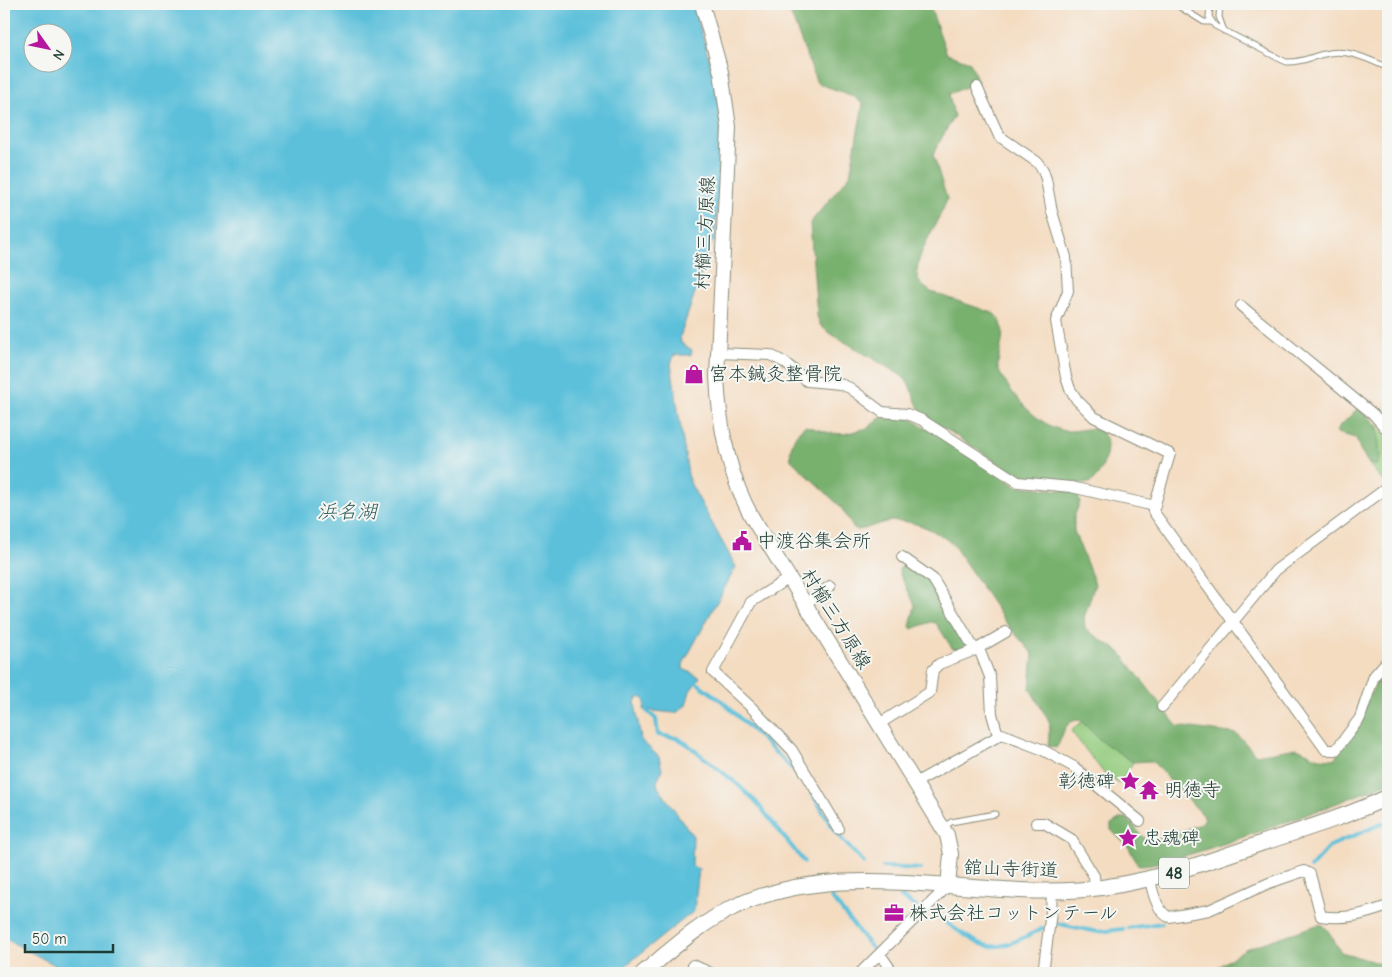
<svg xmlns="http://www.w3.org/2000/svg" width="1392" height="977" font-family="'Comic Neue','Klee One',sans-serif">
<style>
.green{fill:#95cd80;stroke:#5a855a}
.forest{fill:#78b06e;stroke:#4c7651}
.water{fill:#5cc0da;stroke:#3e7e87;fill-rule:evenodd}
.lines{fill:none;stroke-linecap:round;stroke-linejoin:round}
.stream{stroke:#5cc0da;stroke-width:4}
.service-casing{stroke:#8a8c7a;stroke-width:7}
.minor-casing{stroke:#8a8c7a;stroke-width:12}
.secondary-casing{stroke:#8a8c7a;stroke-width:16}
.primary-casing{stroke:#8a8c7a;stroke-width:17}
.service{stroke:#fff;stroke-width:5}
.minor{stroke:#fff;stroke-width:10}
.secondary{stroke:#fff;stroke-width:14}
.primary{stroke:#fff;stroke-width:15}
.labels{text-anchor:middle;dominant-baseline:central;stroke-width:4;stroke-linejoin:round;paint-order:stroke}
.shield{fill:#f6f6f2;stroke:#60746d;stroke-width:1}
.shield-label{font-size:18px;font-weight:bold;fill:#1f3d34}
.street-label{font-size:19px;fill:#1f3d34;stroke:#f6f6f2}
.poi-label{font-size:19px;fill:#1f3d34;stroke:#f6f6f2;text-anchor:start}
.water-label{font-size:20px;font-style:italic;fill:#2e5e5e;stroke:#f6f6f2}
</style>
<rect width="100%" height="100%" fill="#f6f6f2"/>
<filter id="ink" filterUnits="userSpaceOnUse"><feTurbulence type="fractalNoise" baseFrequency=".02" numOctaves="2"/><feDisplacementMap in="SourceGraphic" scale="10" xChannelSelector="R" yChannelSelector="G"/><feConvolveMatrix kernelMatrix="1 2 1 2 8 2 1 2 1" color-interpolation-filters="sRGB"/></filter>
<filter id="wash" filterUnits="userSpaceOnUse"><feTurbulence type="fractalNoise" baseFrequency=".0096" numOctaves="4" result="noise"/><feDisplacementMap in="SourceGraphic" scale="20" xChannelSelector="R" yChannelSelector="G"/><feGaussianBlur stdDeviation="1.12" result="paint"/><feColorMatrix in="noise" values="0 0 0 0 0 0 0 0 0 0 0 0 0 0 0 0 0 1.4 0 .05"/><feComposite in="paint" operator="in"/></filter>
<g filter="url(#wash)">
<rect width="100%" height="100%" fill="#f4dcc1"/>
<path class="green" d="M1377 425 1388 439V482L1385 484 1369 464 1378 444Z
M1083 721 1100 740 1133 762 1120 783 1103 772 1071 731Z"/>
<path class="forest" d="M787 4H929L947 54 970 62 978 82 949 94 954 116 933 154 947 199C941 220 912 257 918 278 920 285 926 288 931 292L993 313C1012 327 997 350 998 369 1010 394 1039 428 1067 431 1079 432 1090 425 1101 432 1114 440 1103 472 1094 480 1089 484 1085 484 1079 484L1020 477 925 416C913 404 915 388 902 376L828 332 820 325 817 316 810 223 850 175 863 104 853 96 817 83Z
M1357 409 1361 410 1377 425 1380 456 1377 465 1369 464 1361 452 1356 438 1337 433V429Z
M899 417 913 420 1016 486 1070 491 1077 494 1080 502 1074 517V531L1095 584 1084 618 1085 629 1120 652 1177 726 1237 734 1256 755 1297 748 1319 758 1334 759 1339 754 1379 678 1388 667V782C1361 796 1153 874 1137 864L1129 848 1111 830V824L1121 818H1127L1143 837 1150 842 1201 824 1205 818 1203 815 1154 763 1150 761 1133 762 1100 740 1080 720C1062 720 1064 738 1056 748L1048 746 1050 723 1030 689 1033 654 1006 623 954 546C939 531 914 520 893 521 881 522 870 528 858 530L854 528 840 506 791 460C788 449 795 432 805 426L830 433 844 434 868 428 880 418Z
M904 564 926 578 967 643C965 648 957 650 952 648L936 623 931 622 912 629 910 627 915 605 899 572V569Z
M1320 924 1327 929 1341 952 1388 966V973H1209L1245 949Z"/>
<path class="water" d="M4 4H693C703 38 714 72 719 107 724 151 717 197 715 241L712 242 680 337 681 343 692 350 691 355H674L671 364 689 481 736 567 683 664V669L700 677 690 691 686 705 679 711 675 713 644 710 645 701 641 697 636 699 635 703 641 740 659 757 662 770 657 781 658 787 693 836 692 866 699 869 694 911 616 973H70L4 938ZM32 32H62V62H32Z"/>
<g class="lines">
<path class="stream" d="M696 682 723 702 805 781
M647 711 656 719 658 735 677 738 687 744 736 783 757 803 804 862
M812 793 835 832 864 863
M883 867 921 869
M1310 868 1330 846 1388 821
M831 897 874 951
M901 897 916 907
M936 916C987 949 986 958 1043 928
M1055 923 1098 932 1123 929
M1128 928 1162 923"/>
</g>
</g>
<g filter="url(#ink)">
<g class="lines">
<defs>
<path id="service" d="M1175 4 1204 22H1211
M1210 4 1209 17 1215 26 1286 62C1301 63 1311 57 1324 54 1347 48 1368 59 1388 68
M1220 4 1219 17 1224 31
M943 828 951 822 995 814"/>
<path id="minor" d="M977 87 999 136 1037 162 1043 170 1046 179 1052 212 1066 257 1068 291 1056 321 1066 377 1070 389 1077 400 1094 417 1170 454 1153 511 1326 750H1336L1360 718 1374 676 1388 660
M1241 306 1373 414 1388 431
M718 353 770 355 784 362 807 381 840 384 850 388 882 412 907 414 922 420 1018 482 1071 487 1155 506
M902 557 933 579 975 650
M789 578 751 602 713 672 752 708 792 750 839 829
M805 604 830 586
M979 649 990 677 992 714 998 735
M1162 707 1276 570 1388 487
M879 724 930 692 933 670 939 664 975 650 1006 632
M915 783 1002 734 1041 749 1074 767 1140 821
M1036 823H1044L1071 839 1094 876 1095 888
M1150 879C1152 890 1157 912 1169 917L1209 910 1269 883 1304 871 1310 874 1321 916C1346 920 1365 914 1388 906
M880 954 893 973
M693 965 711 973
M860 973 948 886
M1043 973 1051 912 1052 891"/>
<path id="secondary" d="M702 4 721 72 729 127 717 376C719 426 728 475 753 519L947 835 951 854 948 886"/>
<path id="primary" d="M643 973C671 950 698 925 732 908 840 856 965 898 1079 890 1143 885 1202 864 1262 843 1305 829 1348 816 1388 797"/>
</defs>
<use href="#service" class="service-casing"/>
<use href="#minor" class="minor-casing"/>
<use href="#secondary" class="secondary-casing"/>
<use href="#primary" class="primary-casing"/>
<use href="#service" class="service"/>
<use href="#minor" class="minor"/>
<use href="#secondary" class="secondary"/>
<use href="#primary" class="primary"/>
</g>
</g>
<defs>
<symbol id="shop-bare" viewBox="-9 -9 18 18"><path d="M-5-2.5h2.3a2.7 3.5 0 0 1 5.4 0H5L5.5 6h-11ZM-1.5-2.5h3a1.5 2.3 0 0 0-3 0Z" fill="#b5179e" stroke="#f6f6f2" stroke-width="2.5" paint-order="stroke"/></symbol>
<symbol id="civic-bare" viewBox="-9 -9 18 18"><path d="M-.6-6.5H3V-4.5H.6V-3L4-1V1h2V6H-6V1h2V-1L-.6-3ZM-1.2 2.5V6h2.4V2.5Z" fill="#b5179e" stroke="#f6f6f2" stroke-width="2.5" paint-order="stroke"/></symbol>
<symbol id="sight-bare" viewBox="-9 -9 18 18"><path d="M0-6L1.8-2.2L6-1.7L2.9 1.2L3.7 5.4L0 3.3L-3.7 5.4L-2.9 1.2L-6-1.7L-1.8-2.2Z" fill="#b5179e" stroke="#f6f6f2" stroke-width="2.5" paint-order="stroke"/></symbol>
<symbol id="temple-bare" viewBox="-9 -9 18 18"><path d="M0-6L5-2H3V0L6.5 2.5H4V6H1.5V3h-3V6H-4V2.5H-6.5L-3 0V-2H-5Z" fill="#b5179e" stroke="#f6f6f2" stroke-width="2.5" paint-order="stroke"/></symbol>
<symbol id="office-bare" viewBox="-9 -9 18 18"><path d="M-6-3h4V-5.5h4V-3h4V5H-6ZM-1-4.5V-3h2v-1.5ZM-6 0V1H6V0Z" fill="#b5179e" stroke="#f6f6f2" stroke-width="2.5" paint-order="stroke"/></symbol>
</defs>
<g fill-rule="evenodd">
<use href="#shop-bare" x="680" y="360" width="28" height="28"/>
<use href="#civic-bare" x="728" y="527" width="28" height="28"/>
<use href="#sight-bare" x="1116" y="767" width="28" height="28"/>
<use href="#temple-bare" x="1135" y="776" width="28" height="28"/>
<use href="#sight-bare" x="1114" y="824" width="28" height="28"/>
<use href="#office-bare" x="880" y="899" width="28" height="28"/>
</g>
<g class="labels">
<rect class="shield" x="1159" y="857.5" width="30" height="31" rx="4"/>
<g class="shield-label">
<text x="1174" y="873">48</text>
</g>
<g class="street-label">
<text transform="translate(705 233) rotate(-87)">村櫛三方原線</text>
<text transform="translate(836 619) rotate(58)">村櫛三方原線</text>
<text transform="translate(1011 869) rotate(2)">舘山寺街道</text>
</g>
<g class="poi-label">
<text x="709" y="374">宮本鍼灸整骨院</text>
<text x="757" y="541">中渡谷集会所</text>
<text x="1115" y="781" text-anchor="end">彰徳碑</text>
<text x="1164" y="790">明徳寺</text>
<text x="1143" y="838">忠魂碑</text>
<text x="909" y="913">株式会社コットンテール</text>
</g>
<g class="water-label">
<text x="347" y="511">浜名湖</text>
</g>
</g>
<rect width="1392" height="977" fill="none" stroke="#f6f6f2" stroke-width="20"/>
<g transform="translate(48 48) rotate(123)"><circle r="24" fill="#f6f6f2" stroke="#a0aca6"/>
<path d="M0-4L9 19L0 12L-9 19Z" fill="#b5179e"/>
<text y="-8" font-size="14" font-weight="bold" text-anchor="middle" fill="#1f3d34">N</text>
</g>
<path d="M25 944v8h88v-8" fill="none" stroke="#1f3d34" stroke-width="2.5"/>
<text x="32" y="944" font-size="15" fill="#1f3d34" stroke="#f6f6f2" stroke-width="4" paint-order="stroke">50 m</text>
</svg>
